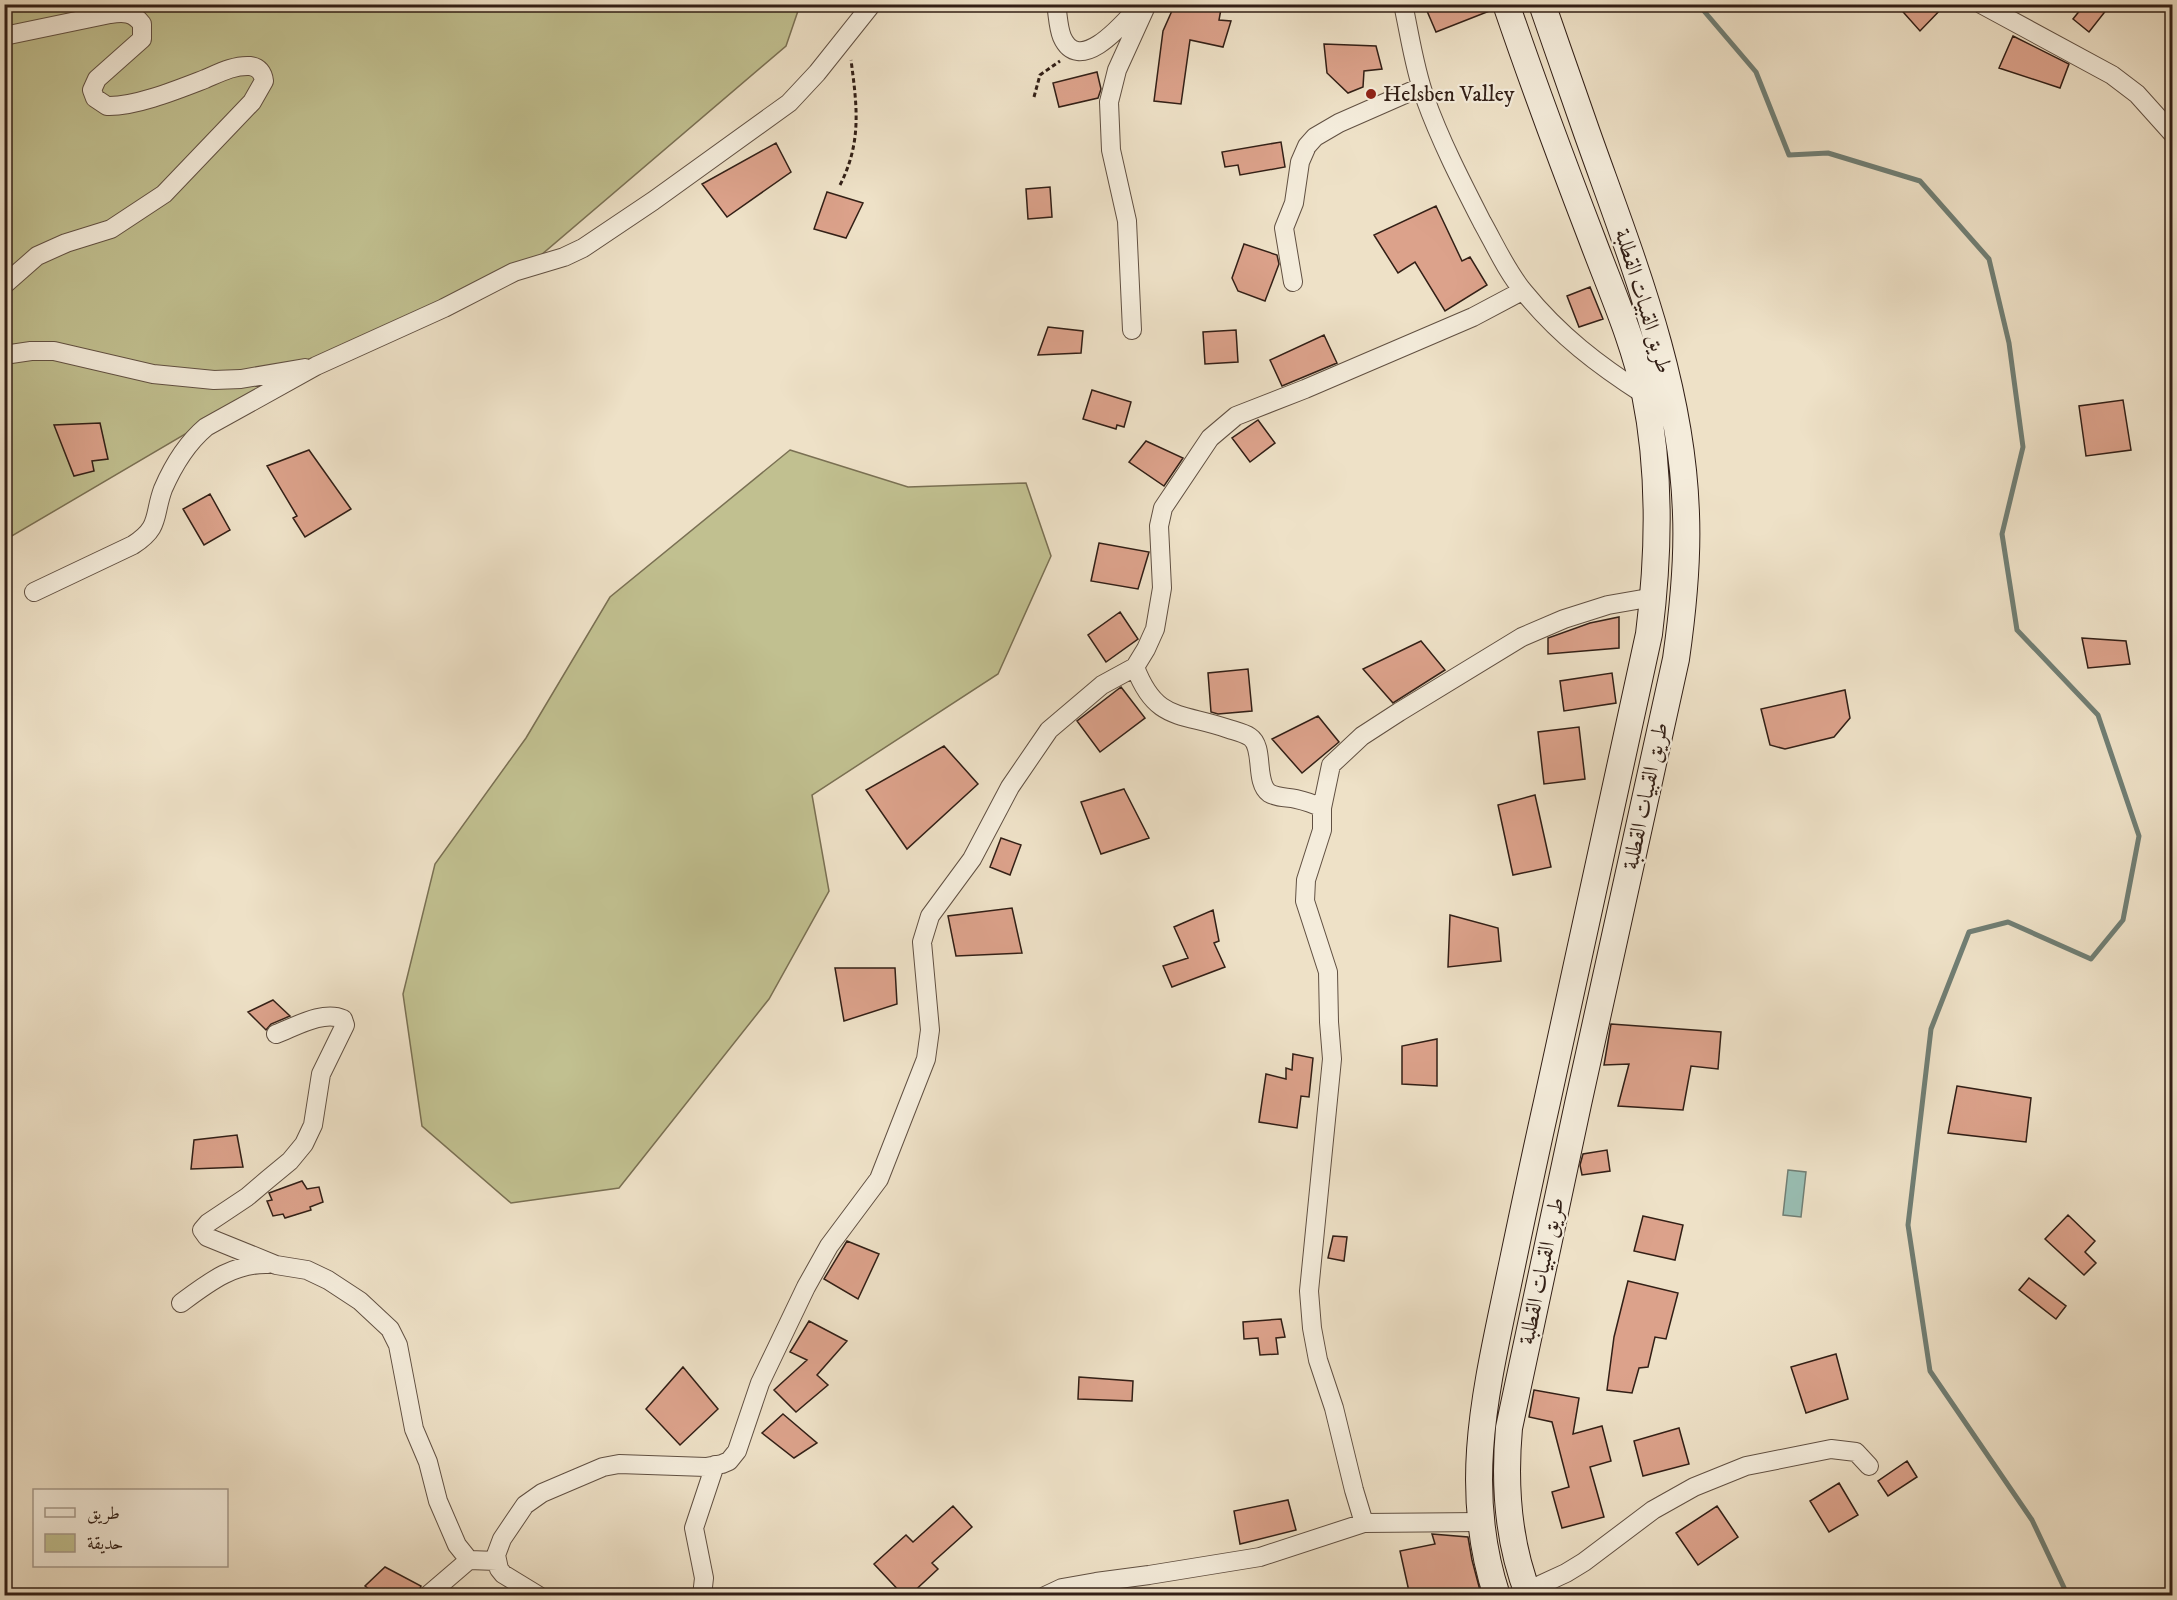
<svg xmlns="http://www.w3.org/2000/svg" width="2177" height="1600" font-family="'IM FELL DW Pica',Amiri,serif">
<style>
.green{fill:#c1c090;stroke:#7a7053;stroke-width:1.5}
.water{fill:#99beb3;stroke:#707e74;stroke-width:1.5}
.lines{fill:none;stroke-linecap:round;stroke-linejoin:round}
.stream{stroke:#707e74;stroke-width:5}
.building{fill:#dca28b;stroke:#321f16;stroke-width:1.5}
.street-casing{stroke:#615042;stroke-width:20}
.secondary-casing{stroke:#321f16;stroke-width:28}
.path{stroke:#321f16;stroke-width:3;stroke-dasharray:4.5 3;stroke-linecap:butt}
.street{stroke:#f4ecdb;stroke-width:18}
.secondary{stroke:#f4ecdb;stroke-width:26}
.poi-dot{fill:#8f2418;stroke:#f4ecdb;stroke-width:2}
.labels{text-anchor:middle;dominant-baseline:central;stroke-width:4.5;stroke-linejoin:round;paint-order:stroke}
.poi-label{font-size:22px;fill:#321f16;stroke:#f4ecdb;text-anchor:start}
.street-label{font-size:22px;fill:#321f16;stroke:#f4ecdb}
</style>
<rect width="100%" height="100%" fill="#eee1c7"/>
<filter id="stains"><feTurbulence type="fractalNoise" baseFrequency=".00333" numOctaves="4"/><feColorMatrix values="0 0 0 0 .2 0 0 0 0 .09 0 0 0 0 .02 0 0 0 .5 -.17"/></filter>
<radialGradient id="worn" r=".72"><stop offset=".6" stop-color="#630" stop-opacity="0"/><stop offset="1" stop-color="#630" stop-opacity=".3"/></radialGradient>
<path class="green" d="M4 5H800L786 46 527 267 294 370 5 540Z
M790 450 908 487 1026 483 1051 556 998 674 812 795 829 891 769 999 619 1188 511 1203 422 1126 403 994 435 864 526 738 610 597Z"/>
<path class="water" d="M1788 1170 1806 1172 1801 1217 1783 1215Z"/>
<g class="lines">
<path class="stream" d="M1698 4 1756 72 1789 155 1828 153 1920 181 1989 259 2009 343 2023 447 2002 534 2017 630 2098 715 2139 836 2123 920 2091 959 2008 922 1969 932 1931 1029 1908 1225 1930 1371 2032 1520 2068 1596"/>
</g>
<path class="building" d="M1175 4H1195L1221 9 1219 20 1231 21 1223 47 1190 40 1181 104 1154 101 1163 31Z
M1424 4H1491L1492 10 1436 32Z
M1896 4H1946L1920 31Z
M2085 4H2111L2089 32 2073 19Z
M2013 36 2069 64 2060 88 1999 68Z
M1324 44 1376 46 1382 69 1364 71 1363 87 1348 93 1327 73Z
M1097 72 1101 89 1098 98 1059 107 1053 83Z
M1281 142 1285 167 1240 175 1238 165 1225 167 1222 152Z
M776 143 791 172 727 217 702 184Z
M1050 187 1052 217 1028 219 1026 189Z
M827 192 863 203 846 238 814 229Z
M1436 206 1462 261 1470 257 1487 285 1445 311 1415 262 1398 273 1374 235Z
M1244 244 1277 255 1279 264 1265 301 1238 291 1232 278Z
M1590 287 1603 319 1579 327 1567 296Z
M1048 327 1083 331 1081 353 1038 355Z
M1236 330 1238 362 1205 364 1203 332Z
M1324 335 1337 363 1282 386 1270 360Z
M1092 390 1131 402 1124 427 1117 425 1116 429 1083 419Z
M2123 400 2131 450 2086 456 2079 406Z
M1258 420 1275 443 1250 462 1232 438Z
M100 423 108 459 92 461 94 471 74 476 54 425Z
M1146 441 1183 458 1164 486 1129 462Z
M309 450 351 509 305 537 293 518 297 516 267 466Z
M210 494 230 530 204 545 183 509Z
M1099 543 1149 552 1138 589 1091 581Z
M1120 612 1138 639 1106 662 1088 635Z
M1619 617V648L1548 654V638L1590 623Z
M2082 638 2126 641 2130 664 2088 668Z
M1421 641 1445 670 1393 703 1363 669Z
M1248 669 1252 711 1218 714 1211 712 1208 673Z
M1612 673 1616 703 1564 711 1560 681Z
M1121 687 1145 718 1100 752 1077 721Z
M1845 690 1850 718 1834 737 1785 749 1770 745 1761 709Z
M1318 716 1339 742 1302 773 1272 739Z
M1579 727 1585 779 1544 784 1538 732Z
M944 746 978 784 907 849 866 790Z
M1124 789 1149 838 1101 854 1081 802Z
M1535 795 1551 867 1513 875 1498 805Z
M1001 838 1021 845 1010 875 990 867Z
M1012 908 1022 953 956 956 948 916Z
M1213 910 1219 941 1214 943 1225 967 1172 987 1163 966 1188 958 1174 927Z
M1450 915 1498 928 1501 961 1448 967Z
M835 968H895L897 1004 844 1021Z
M273 1000 290 1016 271 1024 266 1030 248 1012Z
M1611 1024 1721 1032 1718 1069 1691 1066 1683 1110 1618 1106 1629 1064 1604 1065Z
M1437 1039V1086L1402 1084V1046Z
M1293 1054 1313 1058 1309 1097 1301 1096 1297 1128 1259 1122 1266 1074 1286 1079V1068L1292 1070Z
M1957 1086 2031 1098 2026 1142 1948 1133Z
M237 1135 243 1167 191 1169 194 1140Z
M1607 1150 1610 1171 1582 1175 1580 1165 1583 1154Z
M302 1181 307 1189 319 1187 323 1202 310 1207 311 1210 285 1218 283 1214 273 1216 267 1201 272 1200 269 1193Z
M2068 1215 2095 1241 2085 1252 2096 1263 2084 1275 2045 1239Z
M1643 1216 1683 1225 1675 1260 1634 1251Z
M1333 1236 1347 1237 1344 1261 1328 1258Z
M847 1241 879 1254 858 1299 824 1279Z
M2029 1278 2066 1306 2056 1319 2019 1290Z
M1628 1281 1678 1293 1666 1339 1655 1337 1648 1367 1639 1368 1632 1393 1607 1390 1614 1337Z
M1281 1319 1285 1337 1276 1338 1278 1354 1260 1355 1258 1338 1244 1339 1243 1322Z
M809 1321 847 1341 817 1375 828 1385 796 1412 774 1390 807 1360 790 1352Z
M1836 1354 1848 1399 1806 1413 1791 1367Z
M683 1367 718 1409 680 1445 646 1409Z
M1079 1377 1133 1381 1132 1401 1078 1399Z
M1534 1390 1579 1398 1573 1434 1602 1426 1611 1461 1590 1467 1604 1517 1562 1528 1552 1492 1569 1487 1552 1422 1529 1417Z
M783 1414 817 1443 794 1458 762 1433Z
M1679 1428 1689 1464 1643 1476 1634 1441Z
M1907 1461 1917 1477 1888 1496 1878 1481Z
M1839 1483 1858 1515 1829 1532 1810 1501Z
M1288 1500 1296 1530 1240 1544 1234 1511Z
M953 1506 972 1527 932 1563 938 1569 909 1596H904L874 1564 906 1535 913 1542Z
M1717 1506 1738 1537 1698 1565 1676 1533Z
M1432 1534 1468 1537 1472 1560 1481 1594 1474 1596H1410L1400 1551 1435 1544Z
M385 1567 421 1586 416 1596H378L365 1586Z"/>
<g class="lines">
<defs>
<path id="street" d="M1056 4C1058 15 1058 27 1062 37 1080 78 1127 19 1141 4
M1403 4C1410 36 1414 67 1425 98 1440 140 1461 181 1482 222 1495 245 1507 272 1524 292 1559 335 1598 365 1645 395
M1981 4 2112 75 2137 94 2172 133
M4 36 110 14C124 12 133 12 142 24V39L97 79 92 90 95 98 107 106C135 107 179 89 205 79 219 73 234 65 250 66 259 67 263 73 264 81L252 102 164 194 111 229 66 243 37 256 4 285
M1293 282 1284 228 1294 203 1300 162 1307 146 1315 137 1339 123 1421 87
M1132 330 1127 221 1111 150 1109 102 1117 70 1147 4
M4 355 31 351H54L153 374 214 380 241 379 305 368
M34 592 133 545C161 527 153 516 163 489 173 466 187 443 206 427L316 366 444 308 514 272 564 257 583 248 653 201 789 103 817 73 872 4
M1135 667C1156 722 1180 712 1229 729 1235 731 1244 733 1250 737 1265 747 1254 782 1269 793 1277 798 1287 797 1296 799 1305 801 1314 804 1322 808L1331 765 1362 736 1399 712 1522 637 1564 619 1608 605 1654 597
M1322 808V830L1306 880 1305 901 1328 972 1329 1022 1332 1059 1309 1291 1312 1328 1318 1360 1334 1408 1354 1490 1364 1523
M276 1034C295 1027 323 1010 343 1019L345 1025 321 1074 313 1125 304 1144 290 1161 267 1180 247 1197 208 1223 202 1230 207 1237 276 1265 307 1270 328 1280 360 1301 390 1329 398 1345 414 1429 428 1462 438 1501 457 1545 469 1560
M181 1303C208 1283 233 1263 268 1264
M1527 1591 1566 1573 1584 1562 1653 1510 1694 1487 1746 1466 1831 1449 1856 1452 1869 1466
M427 1596 469 1560 497 1561
M539 1596 503 1574 499 1569 496 1555 502 1539 525 1505 542 1493 603 1467 619 1464 706 1467 722 1464 729 1461 737 1451 760 1383 806 1287 829 1246 879 1179 926 1059 930 1030 922 942 930 916 972 859 1010 787 1049 730 1102 685 1135 667 1146 649 1155 629 1162 588 1159 526 1163 508 1210 438 1236 416 1305 389 1473 317 1522 291
M702 1596 704 1578 694 1528 715 1465
M1045 1596 1062 1588 1096 1582 1149 1575 1260 1557 1364 1523 1481 1522"/>
<path id="secondary" d="M1497 1596C1462 1490 1485 1394 1507 1289 1520 1227 1533 1164 1547 1102 1581 946 1615 790 1649 634 1659 555 1661 473 1645 394 1634 341 1611 290 1592 239 1562 161 1533 83 1506 4
M1529 1596C1508 1543 1504 1484 1509 1428L1578 1104 1676 659C1683 610 1688 563 1686 514 1682 381 1631 257 1587 133 1572 91 1557 47 1542 4"/>
</defs>
<use href="#street" class="street-casing"/>
<use href="#secondary" class="secondary-casing"/>
<path class="path" d="M1034 97 1040 75 1060 61
M840 185C862 142 857 106 851 60"/>
<use href="#street" class="street"/>
<use href="#secondary" class="secondary"/>
</g>
<circle class="poi-dot" cx="1371" cy="94" r="6"/>
<g class="labels">
<g class="poi-label">
<text x="1383" y="94">Helsben Valley</text>
</g>
<g class="street-label">
<text transform="translate(1643 301) rotate(73)">طريق القبيات القطلبة</text>
<text transform="translate(1646 796) rotate(-78)">طريق القبيات القطلبة</text>
<text transform="translate(1542 1271) rotate(-78)">طريق القبيات القطلبة</text>
</g>
</g>
<rect width="2177" height="1600" fill="none" stroke="#eee1c7" stroke-width="24"/>
<rect x="6" y="6" width="2165" height="1588" fill="none" stroke="#321f16" stroke-width="3"/>
<rect x="12" y="12" width="2153" height="1576" fill="none" stroke="#321f16" stroke-width="1.5"/>
<rect x="33" y="1489" width="195" height="78" fill="#f4ecdb" stroke="#a69a8c" stroke-width="1.5"/>
<rect x="45" y="1508" width="30" height="9" fill="#f4ecdb" stroke="#a69a8c" stroke-width="1.5"/>
<text x="87" y="1519" font-size="18" fill="#321f16">طريق</text>
<rect x="45" y="1534" width="30" height="18" fill="#c1c090" stroke="#a69a8c" stroke-width="1.5"/>
<text x="87" y="1549" font-size="18" fill="#321f16">حديقة</text>
<rect width="100%" height="100%" filter="url(#stains)"/>
<rect width="100%" height="100%" fill="url(#worn)"/>
</svg>
